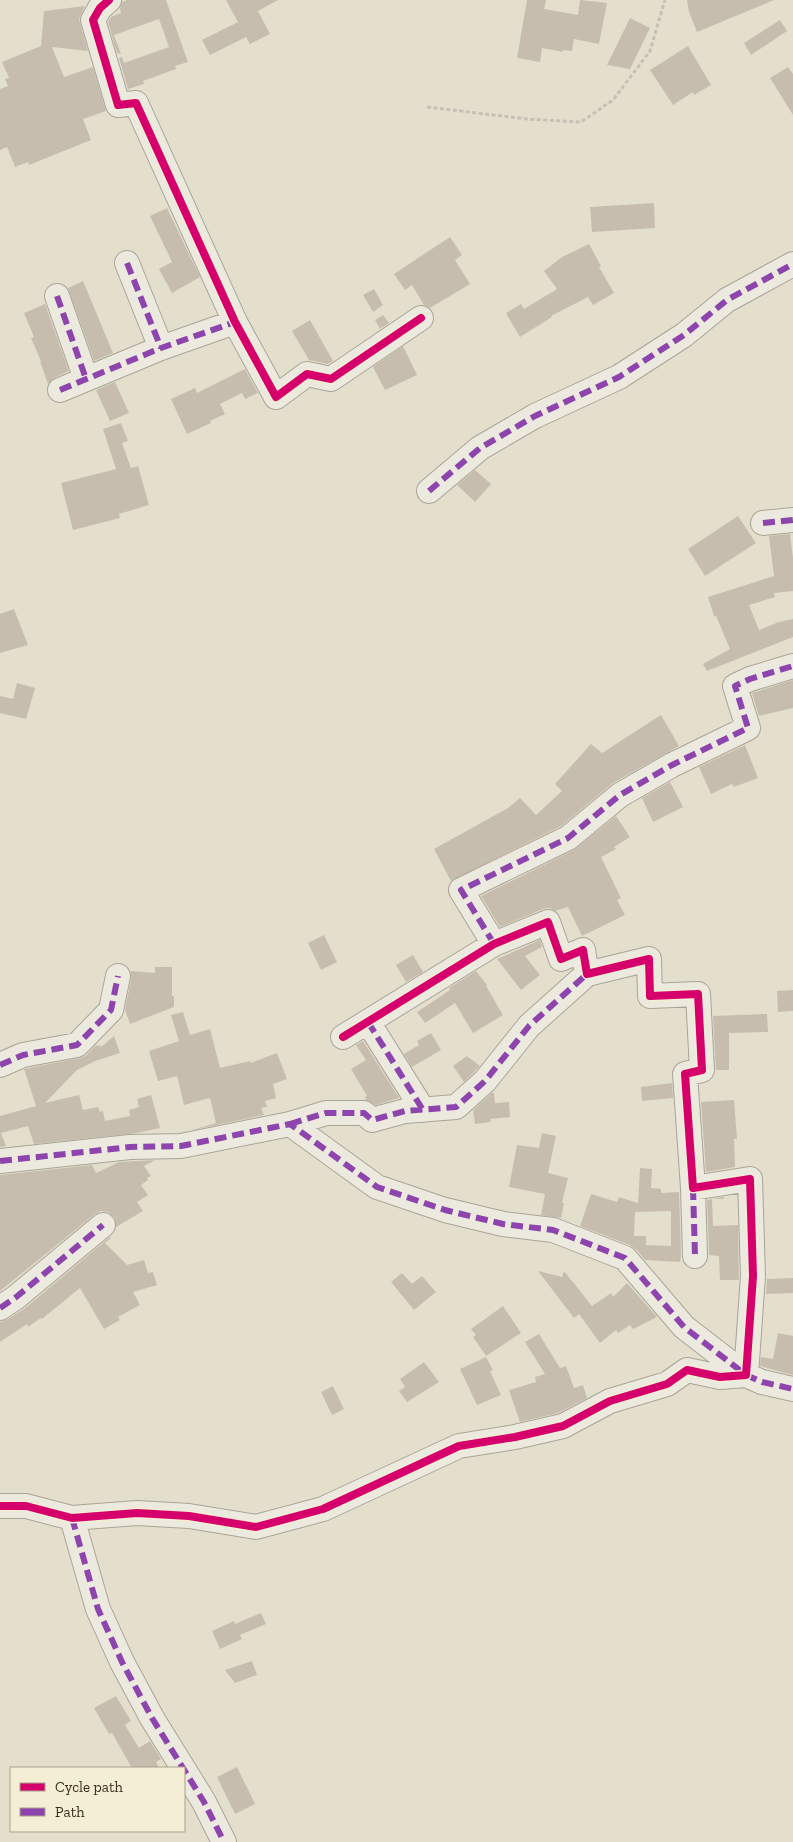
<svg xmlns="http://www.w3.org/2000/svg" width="793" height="1842" font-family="'Zilla Slab',serif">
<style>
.building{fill:#c7bdae;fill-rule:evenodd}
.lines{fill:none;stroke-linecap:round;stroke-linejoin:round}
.minor-casing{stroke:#a9a496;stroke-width:26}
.path{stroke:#c5c0b5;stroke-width:3;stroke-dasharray:4 2.5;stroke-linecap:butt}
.minor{stroke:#ece9df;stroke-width:24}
.quiet{stroke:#8e44ad;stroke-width:6;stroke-dasharray:12 6;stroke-linecap:butt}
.cycleway-casing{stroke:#f4eed4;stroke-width:11}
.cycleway{stroke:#d6006c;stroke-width:8}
</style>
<rect width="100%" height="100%" fill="#e4dfcd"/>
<path class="building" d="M127 0H166L188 62 175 66 176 69 143 81 144 84 128 89 119 58 122 57 124 63 169 47 159 19 114 35 121 54 117 53 108 22 111 17 121 13 120 8 122 2Z
M226 0H278L258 11 270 34 250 44 246 37 210 55 202 40 238 22Z
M527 0H546L544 9 578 15 580 0 607 3 599 44 574 39 572 51 563 50V52L542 48 540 62 517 58Z
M687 0H774L697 32 689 12Z
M85 6 79 19 88 51 52 47 64 77 93 67 106 111 83 119 91 140 29 165 28 162 15 167 7 147 0 150V89L8 86 5 79 9 78 2 62 41 46 44 11Z
M630 18 650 28 630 69 607 65Z
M780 20 787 31 751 55 744 43Z
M688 46 711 85 694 95 693 92 673 105 650 70Z
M788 67 793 74V115L770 78Z
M654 203 655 228 592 232 590 207Z
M167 208 200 277 172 293 159 269 172 262 150 216Z
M450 237 462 255 455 260 470 284 430 308 424 305 412 285 405 290 394 274Z
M589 244 601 266 599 267 614 293 593 305 588 297 551 316 552 317 520 337 506 313 521 304 524 309 557 289 544 271 562 257Z
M83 281 113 353 94 361 68 288Z
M374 289 383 305 373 312 363 295Z
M45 304 69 371 54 378 48 384 40 361H41L31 338 34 337 24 313Z
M383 315 389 323 380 329 375 320Z
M310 320 333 361 328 364 309 360 292 331Z
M403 346 417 375 385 390 373 367Z
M245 369 258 393 245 399 242 393 220 404 225 414 210 421 211 423 187 434 171 399 195 388 197 393Z
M115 382 129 413 110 421 96 390Z
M121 423 128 441 122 443 131 468 138 466 149 505 119 514 120 518 73 530 61 483 116 469 103 429Z
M475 470 491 484 475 502 457 485Z
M738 516 756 543 705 576 688 549Z
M790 534 793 558V591L774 593 775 597 749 605 759 630 779 622 793 619V637L707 671 703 664 730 649 716 616H714L708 597 774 576 769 536Z
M14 609 28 645 0 653V614Z
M793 680V708L759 716 752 693Z
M17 683 35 688 26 719 0 713V696L13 699Z
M661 715 679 746 613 783 561 826 451 881 434 849 508 808 520 798 536 815 562 791 555 784 591 744 602 753Z
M745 745 758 778 734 787 732 784 711 794 699 767Z
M670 782 683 807 653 822 642 798Z
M616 816 630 837 614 847 616 849 601 857 621 898 617 900 625 915 582 936 568 907 555 911 550 908 543 909 500 927 481 896 574 850Z
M324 935 337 962 321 970 308 943Z
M540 940 542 947 525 956 540 975 521 990 497 959Z
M413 955 423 972 406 982 396 965Z
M155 967H172V996H174V1007L130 1024 125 1010 131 979V971L155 973Z
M476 971 487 985 486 986 503 1015 473 1033 455 1003 425 1023 417 1012 450 990 449 988Z
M793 990V1011L778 1012 777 991Z
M183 1012 190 1035 210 1029 220 1068 250 1061 251 1063 277 1053 287 1079 273 1084 276 1098 265 1101 267 1107 261 1108 264 1115 192 1130 216 1123 210 1098 184 1105 177 1076 158 1081 149 1051 179 1041 171 1015Z
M767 1014 768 1032 729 1033V1070H716L713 1016Z
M431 1033 441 1050 412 1067 404 1054 419 1045 417 1041Z
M114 1036 120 1053 95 1061 77 1070 45 1103 79 1095 83 1110 98 1107 100 1112 103 1111 105 1121 130 1116 129 1110 139 1107 137 1099 151 1095 160 1128 137 1133 34 1144 28 1126 1 1133 6 1146 0 1147V1116L36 1106 24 1069 80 1058 87 1055 95 1046 100 1045 101 1047Z
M363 1041 399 1098 376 1105 366 1100 365 1097 367 1096 351 1069 366 1060 356 1045Z
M467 1056 480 1066 464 1082 453 1066Z
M672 1083 673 1098 642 1101 641 1087Z
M492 1093H494L495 1103 509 1102 510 1117 490 1119 491 1122 475 1124 473 1110Z
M734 1100 737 1139H734L735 1167 706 1172 701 1102Z
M542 1133 556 1136 548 1173 568 1178 562 1203H564L561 1218 541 1215 545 1194 509 1187 517 1145 539 1148Z
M155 1160 144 1166 151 1176 147 1178 148 1180 141 1185 148 1195 137 1202 143 1211 116 1227 114 1217 108 1212 101 1211 95 1214 0 1291V1175L92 1165 96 1173 119 1162Z
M640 1168 652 1169 651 1188 661 1189V1193L679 1192 681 1255 680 1262 645 1260 638 1251 630 1245 580 1226 591 1194 617 1202 619 1197 638 1203ZM671 1211V1246L646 1245V1236H634L635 1212Z
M724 1197V1199H712L713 1226 738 1225 739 1280H720L719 1256 709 1255 707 1200Z
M110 1237 111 1238 105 1243 127 1265 144 1260 148 1273 153 1272 157 1285 133 1292 140 1305 118 1317 120 1320 104 1329 80 1288 42 1319 41 1318 28 1327 27 1324 0 1342V1322L8 1319 24 1309Z
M538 1271 562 1277 564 1271 592 1306 611 1293 613 1297 627 1283 657 1317 633 1329 630 1325 618 1333 616 1330 600 1343 579 1314 574 1318Z
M402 1273 412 1284 422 1276 436 1292 414 1310 391 1282Z
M793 1278V1293L766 1294 767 1279Z
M503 1306 521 1333 486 1356 473 1337 476 1335 471 1329Z
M778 1333 793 1336V1375L760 1366 761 1357 773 1359Z
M539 1334 560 1368 566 1366 574 1388 583 1385 587 1398 558 1413 520 1422 509 1390 536 1382 535 1377 545 1374 525 1342Z
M486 1357 493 1370 490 1371 501 1395 477 1405 460 1369Z
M424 1362 439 1382 407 1402 399 1391 405 1387 400 1379Z
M333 1386 344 1409 332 1415 321 1392Z
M261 1613 266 1624 240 1635 242 1639 220 1649 212 1631 234 1621 235 1624Z
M252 1661 257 1675 235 1683 225 1670Z
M116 1696 131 1721 125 1725 139 1748 150 1741 161 1759 156 1762 159 1768H132L112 1733 109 1734 94 1708Z
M237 1767 255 1804 235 1814 217 1777Z"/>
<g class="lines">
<defs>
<path id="minor" d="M109 0 100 8 93 20 118 105 136 103 235 322 276 397 307 374 331 379 421 318
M127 263 161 348
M57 296 86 379
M60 390 161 348 235 322
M429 491 480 448 535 416 619 377 684 335 727 300 793 264
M763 523 793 520
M494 944 461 890 568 838 620 795 672 765 748 728 735 686 750 679 793 666
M368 1022 423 1110
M0 1065 23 1055 77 1045 111 1010 118 976
M290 1124 326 1113H364L372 1120 405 1111 456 1107 485 1081 529 1026 587 974
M0 1161 130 1147 181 1146 290 1124 377 1187 445 1210 503 1224 553 1230 625 1258 684 1327 746 1375 762 1382 793 1389
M693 1188 695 1256
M0 1308 15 1298 103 1225
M0 1506H26L72 1518 137 1513 189 1516 256 1527 323 1509 459 1446 515 1437 563 1426 610 1401 667 1384 687 1370 720 1377 746 1375 753 1276 750 1179 693 1188 685 1074 702 1070 698 994 650 996 649 959 587 974 583 950 561 959 548 922 494 944 343 1037
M72 1518 98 1609 122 1662 152 1718 204 1802 224 1842"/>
</defs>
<use href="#minor" class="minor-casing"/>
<path class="path" d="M427 107 527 119 581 122 613 100 650 51 665 0"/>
<use href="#minor" class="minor"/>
<path class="quiet" d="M127 263 161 348
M57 296 86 379
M60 390 161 348 235 322
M429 491 480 448 535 416 619 377 684 335 727 300 793 264
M763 523 793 520
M494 944 461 890 568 838 620 795 672 765 748 728 735 686 750 679 793 666
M368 1022 423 1110
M0 1065 23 1055 77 1045 111 1010 118 976
M290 1124 326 1113H364L372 1120 405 1111 456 1107 485 1081 529 1026 587 974
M0 1161 130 1147 181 1146 290 1124 377 1187 445 1210 503 1224 553 1230 625 1258 684 1327 746 1375 762 1382 793 1389
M693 1188 695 1256
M0 1308 15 1298 103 1225
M72 1518 98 1609 122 1662 152 1718 204 1802 224 1842"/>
<defs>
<path id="cycleway" d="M109 0 100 8 93 20 118 105 136 103 235 322 276 397 307 374 331 379 421 318
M0 1506H26L72 1518 137 1513 189 1516 256 1527 323 1509 459 1446 515 1437 563 1426 610 1401 667 1384 687 1370 720 1377 746 1375 753 1276 750 1179 693 1188 685 1074 702 1070 698 994 650 996 649 959 587 974 583 950 561 959 548 922 494 944 343 1037"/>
</defs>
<use href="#cycleway" class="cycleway-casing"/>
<use href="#cycleway" class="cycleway"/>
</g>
<rect x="10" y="1767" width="175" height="65" fill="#f4eed4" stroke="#a8a18c"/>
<rect x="20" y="1783" width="25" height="8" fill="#d6006c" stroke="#a8a18c"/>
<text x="55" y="1792" font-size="15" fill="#372d1f">Cycle path</text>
<rect x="20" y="1808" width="25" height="8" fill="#8e44ad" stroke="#a8a18c"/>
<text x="55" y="1817" font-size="15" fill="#372d1f">Path</text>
</svg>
